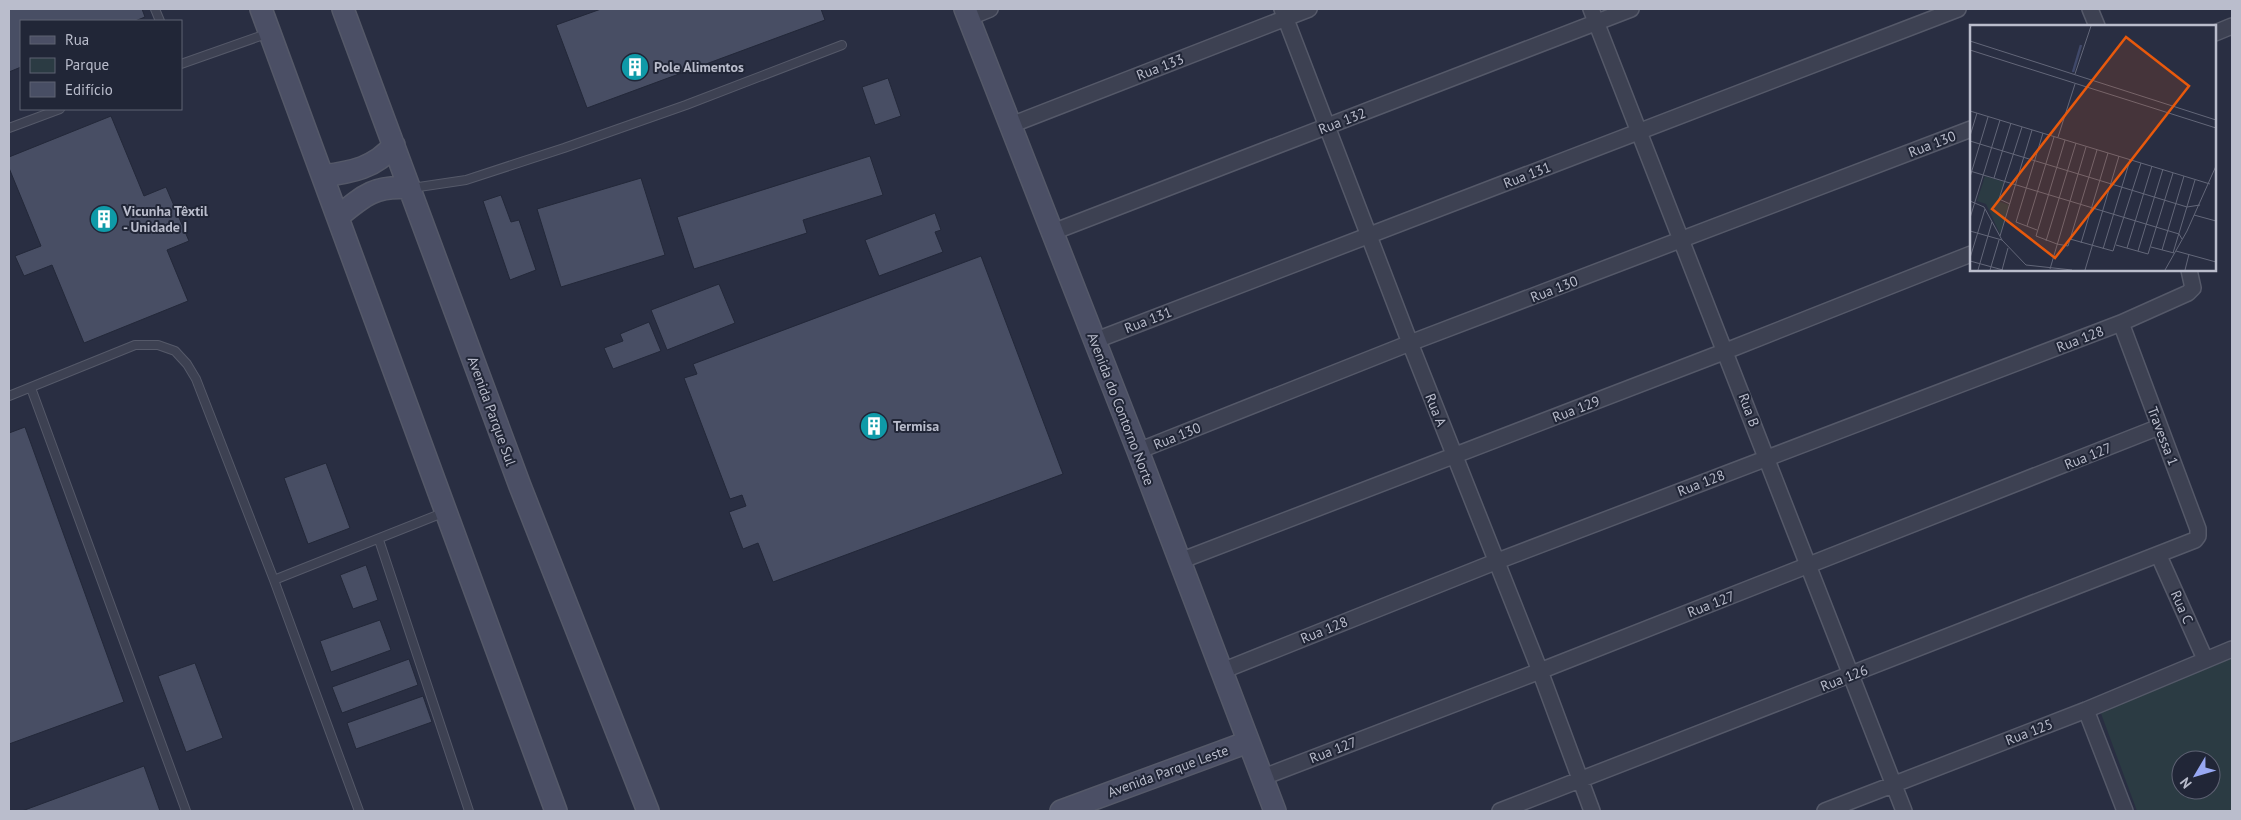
<svg xmlns="http://www.w3.org/2000/svg" width="2241" height="820" font-family="'PT Sans',sans-serif">
<style>
.green{fill:#2b3b43;fill-rule:evenodd}
.building{fill:#484e64;stroke:#232839}
.lines{fill:none;stroke-linecap:round;stroke-linejoin:round}
.lane-casing{stroke:#555969;stroke-width:10}
.street-casing{stroke:#555969;stroke-width:18}
.secondary-casing{stroke:#555969;stroke-width:24}
.lane{stroke:#3d4152;stroke-width:8}
.street{stroke:#3d4152;stroke-width:15}
.secondary{stroke:#4b4f65;stroke-width:21}
.labels{text-anchor:middle;dominant-baseline:central;stroke-width:4;stroke-linejoin:round;paint-order:stroke}
.poi-label{font-size:14px;font-weight:bold;fill:#babdcc;stroke:#212637;text-anchor:start}
.street-label{font-size:14px;fill:#babdcc;stroke:#212637}
.inset-river{fill:none;stroke:#40496a;stroke-width:2.5}
.inset-road{fill:none;stroke:#636779;stroke-width:1}
.view{fill:#e8590c;fill-opacity:0.15;stroke:#e8590c;stroke-width:2.5}
.inset-edge{fill:none;stroke:#babdcc;stroke-width:2.5}
</style>
<rect width="100%" height="100%" fill="#292e42"/>
<path class="green" d="M2232 657V811H2137L2099 708ZM2181 760H2211V790H2181Z"/>
<path class="building" d="M9 9H142L145 17 135 21H21V67L9 72Z
M601 9H821L825 20 587 108 556 25Z
M888 78 901 116 875 125 862 87Z
M111 116 144 196 166 187 189 241 167 250 188 301 84 343 52 265 24 276 15 256 41 246 9 168V157Z
M870 156 883 195 803 220 807 233 694 269 677 217Z
M641 178 665 255 561 287 537 209Z
M501 195 511 222 519 220 536 270 510 280 483 201Z
M935 213 941 230 935 232 943 252 879 276 865 240Z
M981 256 1063 474 773 582 758 543 743 549 729 512 746 506 742 495 730 499 684 378 697 374 693 364Z
M719 284 735 323 667 350 651 310Z
M649 322 661 351 613 369 604 348 623 341 620 334Z
M25 427 124 702 9 744V433Z
M326 463 350 528 308 544 284 478Z
M366 565 378 600 353 609 340 575Z
M380 620 391 650 331 672 320 641Z
M409 659 418 685 342 713 332 687Z
M195 663 223 738 186 752 158 676Z
M423 696 432 722 356 749 347 723Z
M144 766 160 811H22Z"/>
<g class="lines">
<defs>
<path id="lane" d="M155 9 160 21
M181 64 269 33
M9 128 60 109
M412 188 466 180 564 148 686 105 842 45
M31 388 186 811
M9 396 135 345H158L175 351 187 364 196 379 274 580 359 811
M379 540 469 811
M274 580 445 512"/>
<path id="street" d="M1282 9 1410 343 1540 671 1592 811
M1591 9 1904 811
M2090 9 2097 26
M968 18 990 9
M2215 33 2232 26
M1011 125 1309 9
M1053 232 1631 9
M1094 341 1958 9
M1138 451 1410 343 1971 129
M2159 556 2205 659
M1180 561 1726 351 1971 254
M1222 671 1495 562 2121 323 2188 293 2193 288 2189 270
M2086 710 2125 811
M1261 778 1540 671 2159 427
M1500 811 2195 540 2198 536V529L2121 323
M1825 811 2086 710 2232 649"/>
<path id="secondary" d="M261 9 556 811
M343 9 520 486 648 811
M965 9 1138 451 1275 811
M323 176C352 172 375 168 394 145
M339 216C364 195 376 185 410 188
M1061 811 1248 742"/>
</defs>
<use href="#lane" class="lane-casing"/>
<use href="#street" class="street-casing"/>
<use href="#secondary" class="secondary-casing"/>
<use href="#lane" class="lane"/>
<use href="#street" class="street"/>
<use href="#secondary" class="secondary"/>
</g>
<defs>
<symbol id="building-disc" viewBox="-11 -11 22 22"><circle r="9.5" fill="#0f9aa8" stroke="#212637"/><path d="M-4-6H4V6H1V3H-1V6H-4ZM-2.5-4.3h1.7v1.8h-1.7ZM.8-4.3h1.7v1.8H.8ZM-2.5-1h1.7V.8h-1.7ZM.8-1h1.7V.8H.8Z" fill="#fff"/></symbol>
</defs>
<g fill-rule="evenodd">
<use href="#building-disc" x="619" y="51" width="32" height="32"/>
<use href="#building-disc" x="88" y="203" width="32" height="32"/>
<use href="#building-disc" x="858" y="410" width="32" height="32"/>
</g>
<g class="labels">
<g class="poi-label">
<text x="654" y="67">Pole Alimentos</text>
<text x="123" y="211">Vicunha Têxtil<tspan x="123" dy="16">- Unidade I</tspan></text>
<text x="893" y="426">Termisa</text>
</g>
<g class="street-label">
<text transform="translate(1160 67) rotate(-21)">Rua 133</text>
<text transform="translate(1342 121) rotate(-21)">Rua 132</text>
<text transform="translate(1932 144) rotate(-21)">Rua 130</text>
<text transform="translate(1527 175) rotate(-21)">Rua 131</text>
<text transform="translate(1554 289) rotate(-21)">Rua 130</text>
<text transform="translate(1148 320) rotate(-21)">Rua 131</text>
<text transform="translate(2080 339) rotate(-21)">Rua 128</text>
<text transform="translate(1121 409) rotate(69)">Avenida do Contorno Norte</text>
<text transform="translate(1576 409) rotate(-21)">Rua 129</text>
<text transform="translate(1436 410) rotate(68)">Rua A</text>
<text transform="translate(1749 410) rotate(69)">Rua B</text>
<text transform="translate(492 411) rotate(70)">Avenida Parque Sul</text>
<text transform="translate(1177 436) rotate(-22)">Rua 130</text>
<text transform="translate(2163 436) rotate(69)">Travessa 1</text>
<text transform="translate(2088 456) rotate(-22)">Rua 127</text>
<text transform="translate(1701 483) rotate(-21)">Rua 128</text>
<text transform="translate(1711 604) rotate(-21)">Rua 127</text>
<text transform="translate(2182 607) rotate(66)">Rua C</text>
<text transform="translate(1324 630) rotate(-22)">Rua 128</text>
<text transform="translate(1844 678) rotate(-21)">Rua 126</text>
<text transform="translate(2029 732) rotate(-21)">Rua 125</text>
<text transform="translate(1333 750) rotate(-21)">Rua 127</text>
<text transform="translate(1168 771) rotate(-20)">Avenida Parque Leste</text>
</g>
</g>
<g transform="translate(1970 25)">
<rect width="246" height="246" fill="#292e42"/>
<path d="M15 151 34 157 28 176 39 180 30 209 16 179 7 176Z" fill="#2b3b43"/>
<path class="inset-river" d="M103 47 111 20"/>
<path class="inset-road" d="M0 16 246 95M0 25 246 103M105 49 121 1M0 86 240 159M0 111 7 88M88 112 105 59M95 115 66 211 87 219 98 221 127 125M0 116 217 182 230 180M0 146 209 209 212 214M0 152 18 92M24 153 41 98M0 176 14 182 32 215 56 240 102 245M40 179 29 174 52 102M224 190 246 196M0 193 30 95M57 201 84 112M67 205 46 197 73 108M0 206 32 215M30 211 62 105M100 214 143 226 171 138M76 216 106 118M111 218 138 128M146 220 178 229 203 148M181 222 204 228M157 223 182 141M133 224 160 135M192 225 214 151M168 226 193 144M206 226 246 237M203 228 225 155M0 233 15 184M0 236 33 245M80 244 116 122M8 245 22 197M20 245 29 215M32 245 38 223M115 245 149 131M195 245 217 206 246 141M215 245 219 229"/>
<path class="view" d="M156 12 219 61 85 233 22 184Z"/>
<rect width="246" height="246" class="inset-edge"/>
</g>
<rect width="2241" height="820" fill="none" stroke="#babdcc" stroke-width="20"/>
<rect x="20" y="20" width="162" height="90" fill="#212637" stroke="#5e6273"/>
<rect x="30" y="36" width="25" height="8" fill="#4b4f65" stroke="#5e6273"/>
<text x="65" y="45" font-size="15" fill="#babdcc">Rua</text>
<rect x="30" y="58" width="25" height="15" fill="#2b3b43" stroke="#5e6273"/>
<text x="65" y="70" font-size="15" fill="#babdcc">Parque</text>
<rect x="30" y="82" width="25" height="15" fill="#484e64" stroke="#5e6273"/>
<text x="65" y="95" font-size="15" fill="#babdcc">Edifício</text>
<g transform="translate(2196 775) rotate(232)"><circle r="24" fill="#212637" stroke="#5e6273"/>
<path d="M0-4L9 19L0 12L-9 19Z" fill="#98a8f3"/>
<text y="-8" font-size="14" font-weight="bold" text-anchor="middle" fill="#babdcc">N</text>
</g>
</svg>
